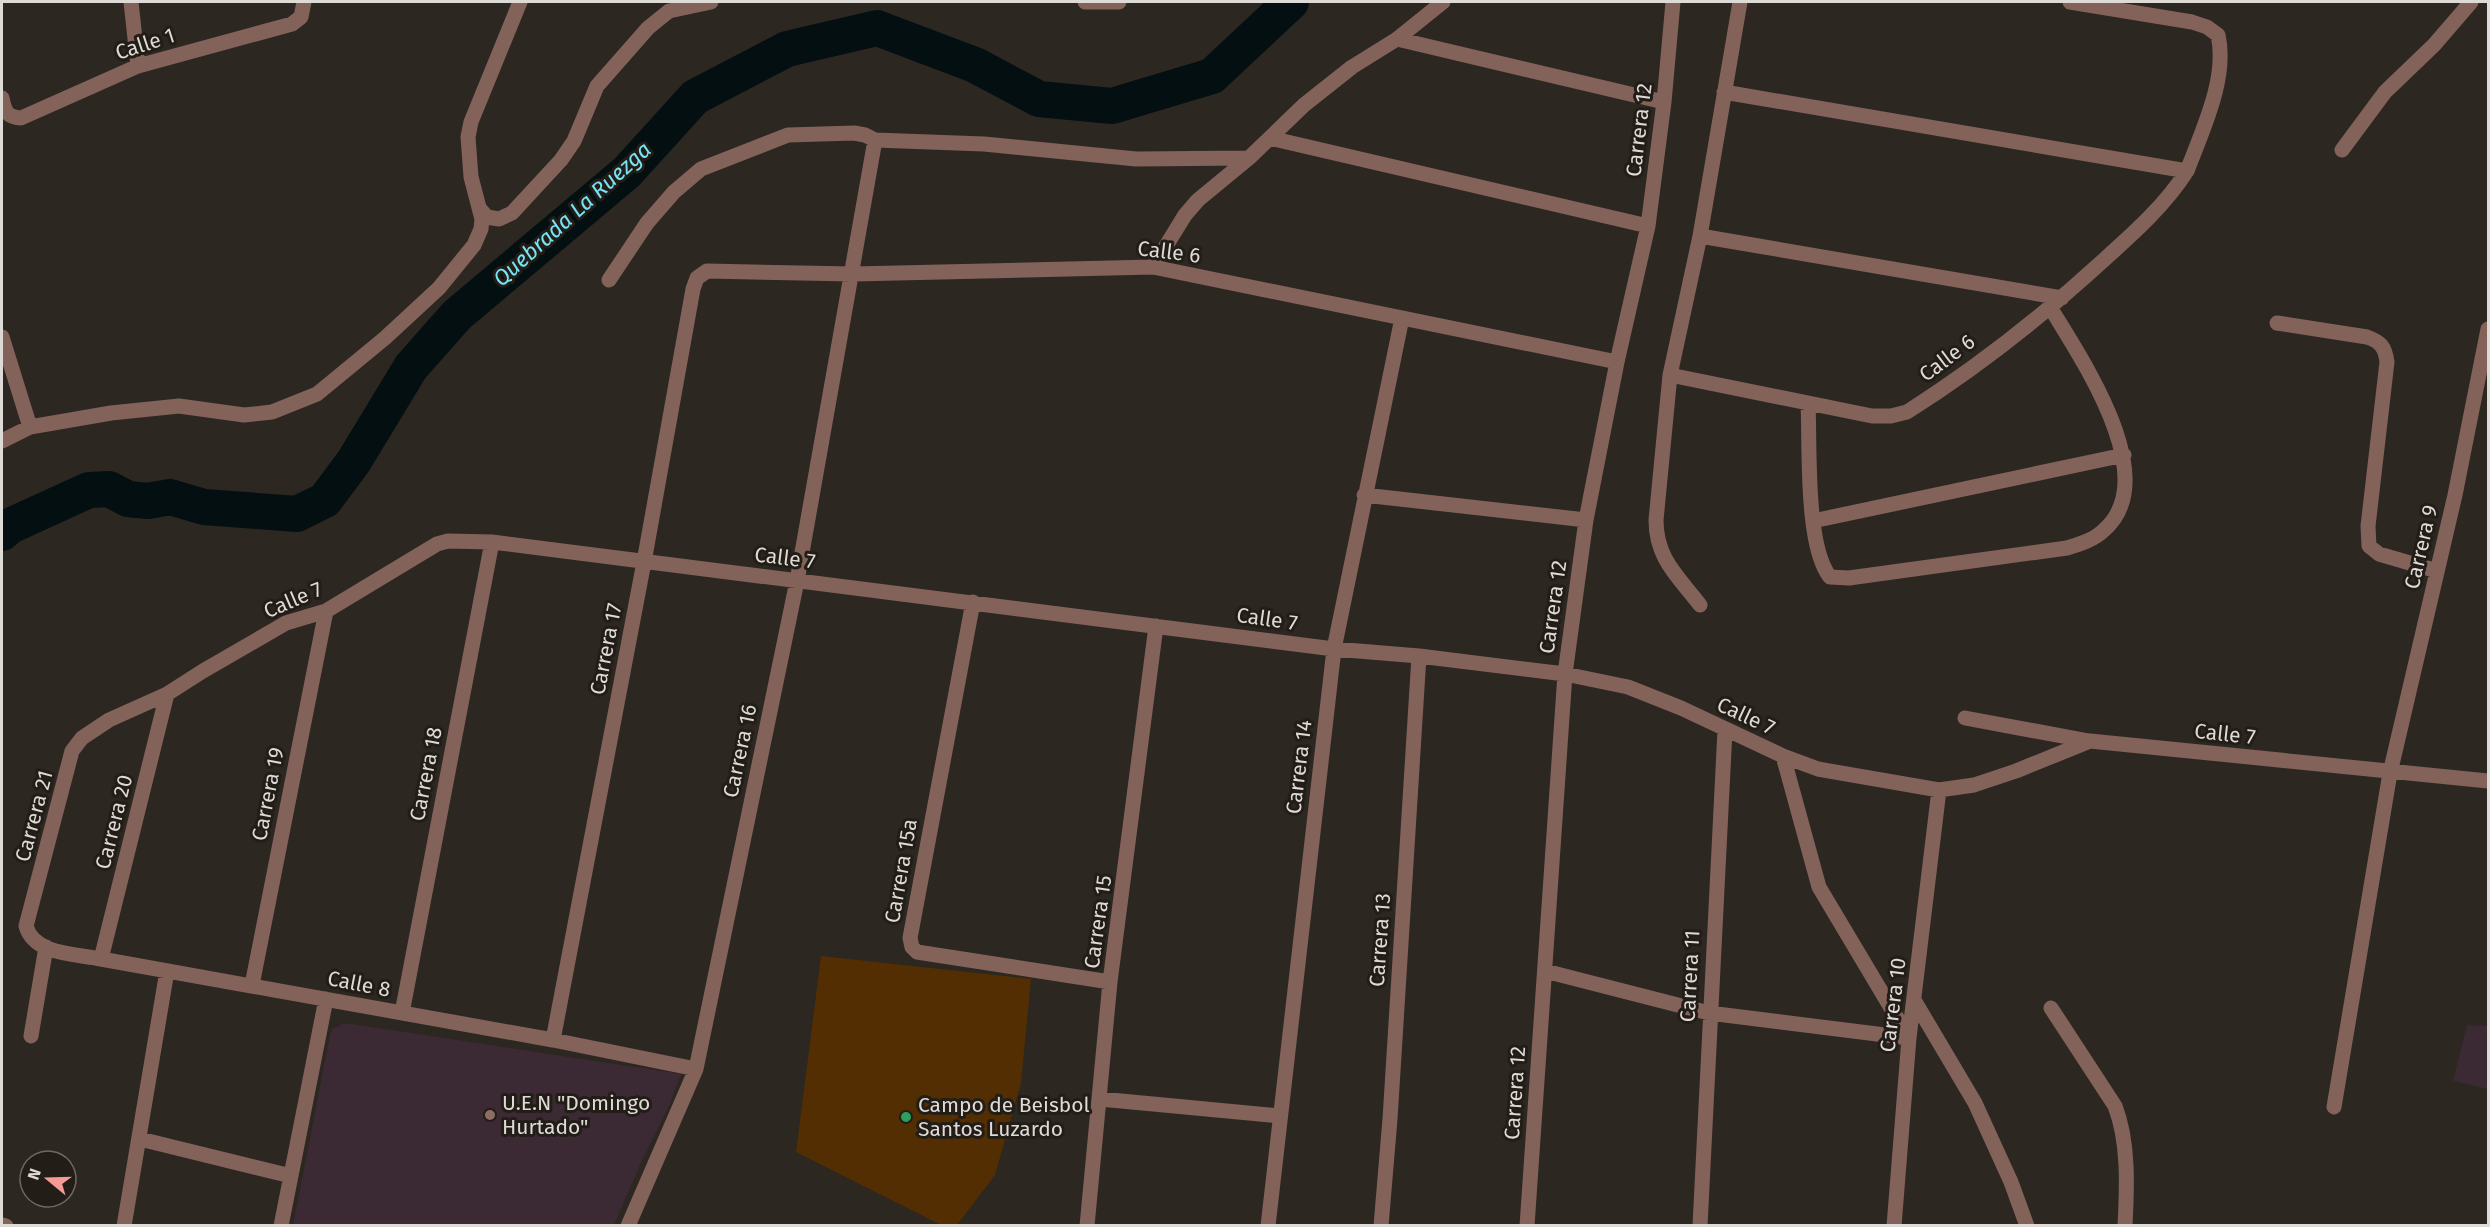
<svg xmlns="http://www.w3.org/2000/svg" width="2490" height="1227" font-family="'Fira Sans',sans-serif">
<style>
.education{fill:#3b2933}
.green{fill:#522e02}
.lines{fill:none;stroke-linecap:round;stroke-linejoin:round}
.river{stroke:#030f11;stroke-width:36}
.minor{stroke:#83625a;stroke-width:15}
.education-dot{fill:#8d6e63;stroke:#231d18;stroke-width:2}
.leisure-dot{fill:#2e9e5b;stroke:#231d18;stroke-width:2}
.labels{text-anchor:middle;dominant-baseline:central;stroke-width:6;stroke-linejoin:round;paint-order:stroke}
.street-label{font-size:21px;fill:#dedad6;stroke:#231d18}
.poi-label{font-size:21px;fill:#dedad6;stroke:#231d18;text-anchor:start}
.water-label{font-size:22px;font-style:italic;fill:#76e5f6;stroke:#231d18}
</style>
<rect width="100%" height="100%" fill="#2d2721"/>
<path class="education" d="M343 1024H352L681 1074 670 1104 643 1158 614 1225H293L330 1035 332 1029Z
M2467 1025 2488 1026V1089L2453 1081Z"/>
<path class="green" d="M821 956 1031 979 1021 1083 995 1175 957 1225H941L796 1152Z"/>
<g class="lines">
<path class="river" d="M2 533 10 526 89 490 109 489 128 499 148 501 170 497 204 507 297 514 325 500 354 461 411 367 457 315 627 172 695 97 787 49 877 28 975 65 1039 99 1112 106 1212 76 1291 2"/>
<path class="minor" d="M131 2 138 66
M1085 2H1119
M1397 39 1664 102
M1724 92 2187 171C2202 131 2228 78 2218 35L2207 27 2192 22 2070 2
M2 98C5 112 7 117 21 118L138 66 292 24 301 17 304 2
M1270 138 1648 226
M2342 150 2385 92 2434 45 2471 2
M479 208 487 217 499 219 512 213 561 160 574 141 597 86 648 28 669 11 711 2
M1700 236 2062 298
M1153 267 1185 215 1198 200 1249 158 1304 105 1352 67 1397 39 1443 2
M609 280 647 223 674 192 701 169 788 135 854 133 865 135 875 140
M2277 323 2367 337C2381 342 2385 347 2387 362L2368 526 2369 546 2379 554 2437 571
M2 337 30 427
M1670 375 1872 416H1891L1907 412C1978 367 2045 314 2106 258 2136 231 2165 205 2187 171
M1808 403C1810 445 1805 546 1830 577L1849 578 2067 548C2080 544 2094 540 2104 530 2164 478 2080 357 2050 307
M2 441 30 427 111 413 179 406 244 415 272 412 317 394 385 338 439 288 474 245 481 229 482 219 471 177 468 137 471 122 520 2
M1364 495 1586 520
M1813 521 2124 455
M973 602 910 938 912 947 917 952 1110 982
M1700 605C1678 576 1656 559 1656 520L1670 375 1700 236 1740 2
M1965 718 2089 741
M1783 756 1819 887 1909 1038
M101 959 167 694
M1545 971 1709 1013 1909 1038
M252 985 326 611
M1914 1000 1975 1103 2011 1182 2027 1226
M2051 1008 2115 1106C2129 1142 2127 1187 2125 1226
M402 1013 492 542
M31 1036 46 947
M553 1040 644 562 693 289 697 278 707 271 853 274 1153 267 1617 362
M696 1069 553 1040 101 959C76 954 34 955 26 926L72 751 82 738 109 720 167 694 203 671 286 623 326 611 437 544 448 541 492 542 1334 649 1419 656 1565 674 1628 687 1681 708 1783 756 1818 769 1939 790 1974 785 2016 771 2090 741 2488 781
M1100 1099 1280 1116
M2334 1107 2390 773 2455 495 2488 329
M140 1139 291 1176
M3 1225 6 1226
M124 1226 167 971
M281 1226 326 999
M628 1226 696 1069 797 581 875 140 984 144 1136 159 1249 158
M1087 1226 1110 982 1156 626
M1268 1226 1334 649 1402 318
M1381 1226 1390 1119 1419 656
M1527 1226 1565 674 1586 520 1617 362 1648 226 1664 102 1673 2
M1700 1226 1725 730
M1894 1226 1909 1038 1939 790"/>
</g>
<circle class="education-dot" cx="490" cy="1115" r="6"/>
<circle class="leisure-dot" cx="906" cy="1117" r="6"/>
<g class="labels">
<g class="street-label">
<text transform="translate(145 44) rotate(-18)">Calle 1</text>
<text transform="translate(1639 130) rotate(-83)">Carrera 12</text>
<text transform="translate(1169 252) rotate(7)">Calle 6</text>
<text transform="translate(1947 358) rotate(-37)">Calle 6</text>
<text transform="translate(2421 547) rotate(-77)">Carrera 9</text>
<text transform="translate(785 558) rotate(7)">Calle 7</text>
<text transform="translate(293 600) rotate(-23)">Calle 7</text>
<text transform="translate(1553 607) rotate(-82)">Carrera 12</text>
<text transform="translate(1267 619) rotate(8)">Calle 7</text>
<text transform="translate(606 649) rotate(-79)">Carrera 17</text>
<text transform="translate(1746 716) rotate(25)">Calle 7</text>
<text transform="translate(2225 734) rotate(6)">Calle 7</text>
<text transform="translate(740 751) rotate(-78)">Carrera 16</text>
<text transform="translate(1299 767) rotate(-83)">Carrera 14</text>
<text transform="translate(426 774) rotate(-79)">Carrera 18</text>
<text transform="translate(268 794) rotate(-79)">Carrera 19</text>
<text transform="translate(34 816) rotate(-75)">Carrera 21</text>
<text transform="translate(114 822) rotate(-76)">Carrera 20</text>
<text transform="translate(901 871) rotate(-80)">Carrera 15a</text>
<text transform="translate(1098 922) rotate(-82)">Carrera 15</text>
<text transform="translate(1380 940) rotate(-86)">Carrera 13</text>
<text transform="translate(1690 976) rotate(-87)">Carrera 11</text>
<text transform="translate(359 984) rotate(11)">Calle 8</text>
<text transform="translate(1893 1005) rotate(-83)">Carrera 10</text>
<text transform="translate(1515 1093) rotate(-86)">Carrera 12</text>
</g>
<g class="poi-label">
<text x="502" y="1103">U.E.N "Domingo<tspan x="502" dy="24">Hurtado"</tspan></text>
<text x="918" y="1105">Campo de Beisbol<tspan x="918" dy="24">Santos Luzardo</tspan></text>
</g>
<g class="water-label">
<text transform="translate(572 214) rotate(-42)">Quebrada La Ruezga</text>
</g>
</g>
<rect width="2490" height="1227" fill="none" stroke="#dedad6" stroke-width="6"/>
<g transform="translate(48 1179) rotate(289)"><circle r="28" fill="#231d18" stroke="#6e6964" stroke-width="1.5"/>
<path d="M0-4.5L10 22L0 15L-10 22Z" fill="#f59b97"/>
<text y="-9" font-size="16" font-weight="bold" text-anchor="middle" fill="#dedad6">N</text>
</g>
</svg>
